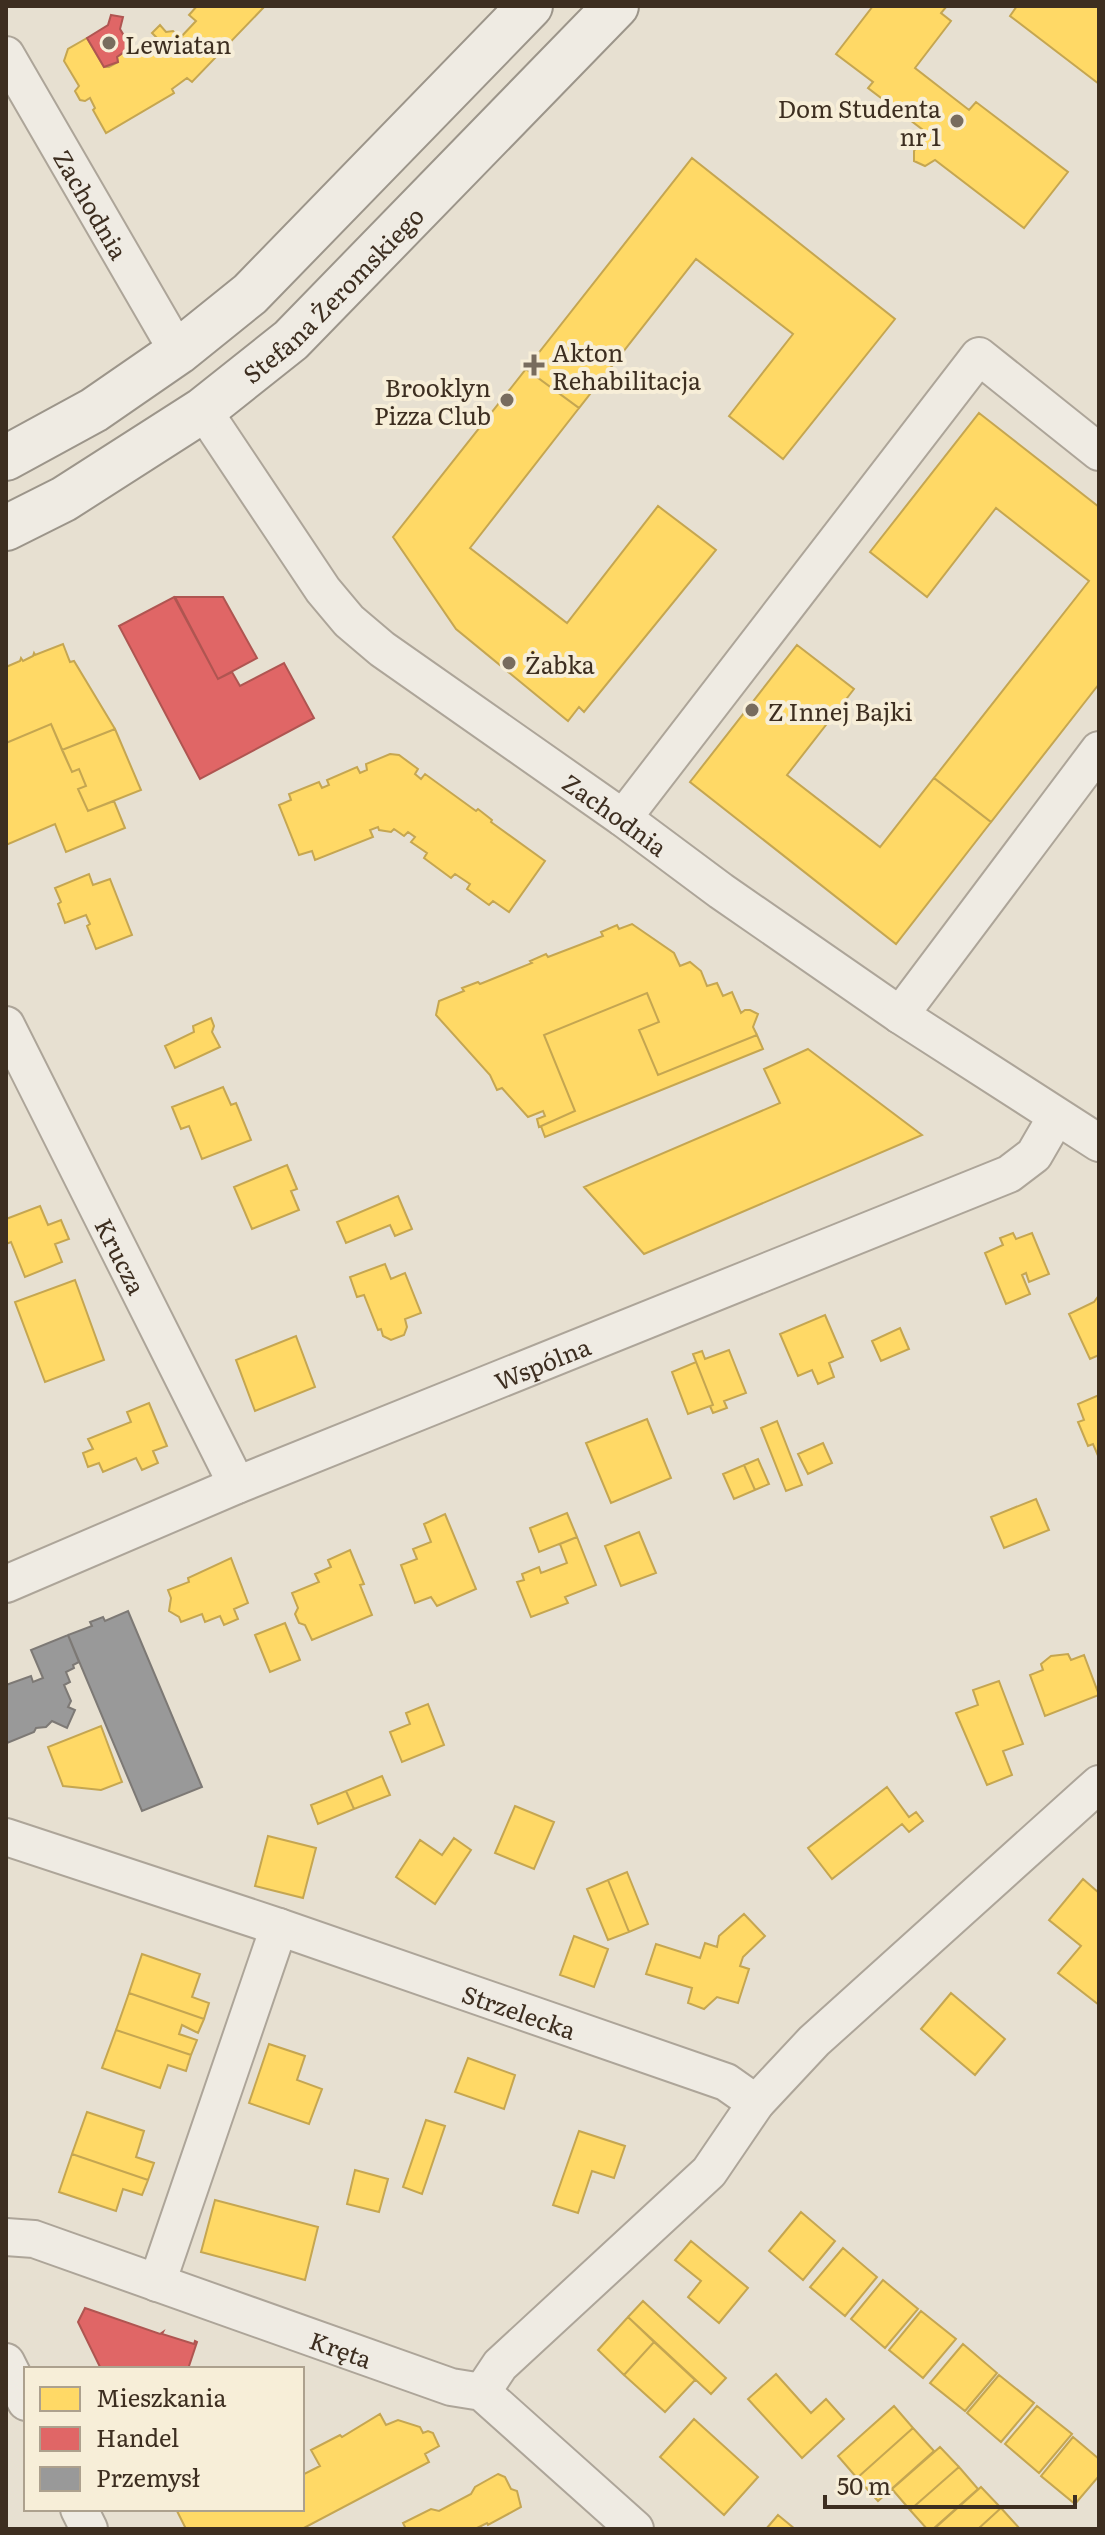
<svg xmlns="http://www.w3.org/2000/svg" width="1105" height="2535" font-family="Literata,serif">
<style>
.homes{fill:#ffd966;stroke:#c5a651;stroke-width:2}
.shops{fill:#e06666;stroke:#af5551;stroke-width:2}
.industry{fill:#999;stroke:#7d7975;stroke-width:2}
.lines{fill:none;stroke-linecap:round;stroke-linejoin:round}
.minor-casing{stroke:#ada599;stroke-width:40}
.secondary-casing{stroke:#9c958a;stroke-width:48}
.minor{stroke:#efebe3;stroke-width:36}
.secondary{stroke:#efebe3;stroke-width:44}
.poi-dot{fill:#786c5e;stroke:#f7eed8;stroke-width:3}
.labels{text-anchor:middle;dominant-baseline:central;stroke-width:8;stroke-linejoin:round;paint-order:stroke}
.poi-label{font-size:24px;fill:#3d2e20;stroke:#f7eed8;text-anchor:start}
.street-label{font-size:24px;fill:#3d2e20;stroke:#f7eed8}
</style>
<rect width="100%" height="100%" fill="#e7e0d1"/>
<path class="homes" d="M197 6H265L192 82 187 78 172 89 174 93 106 133 93 110 95 108 90 98 85 101 80 100 75 91 79 86 64 61 68 49 87 38 104 67H109L118 62 117 57 131 47 136 55 151 46 159 40 152 33 160 25 166 32 173 31 180 38 196 21 189 15Z
M873 6H947L941 13 951 21 915 68 969 110 976 102 1068 172 1024 228 935 160 925 166 914 161V151L927 133 868 88 873 82 836 54Z
M1017 6H1099V84L1010 16Z
M692 158 895 319 783 459 729 416 793 334 696 259 579 408 526 369Z
M526 369 579 408 470 548 567 623 658 506 716 550 584 712 579 707 568 721 456 629 393 537Z
M979 413 1099 507V684L991 822 934 778 1089 581 996 508 927 597 870 552Z
M63 644 70 662 74 661 115 729 62 750 51 724 6 743V667L20 661 21 658 23 661 33 656 34 653 35 655Z
M797 645 854 689 787 775 880 847 934 778 991 822 896 944 690 782Z
M51 724 72 772 79 769 86 786 78 789 88 811 114 801 125 828 66 852 55 824 6 845V743Z
M115 729 141 790 88 811 78 789 86 786 79 769 72 772 62 750Z
M390 754 399 755 418 769 415 774 421 779 425 774 476 811 478 809 492 820 491 822 545 861 509 912 493 901 489 905 467 889 470 884 455 874 451 878 424 858 427 853 411 842 415 837 408 832 404 836 394 829 391 832 379 830 378 827 370 830 373 837 315 860 312 851 299 855 279 805 291 800 289 794 319 782 322 788 329 785 327 780 357 767 360 773 367 770 366 764Z
M89 874 93 885 110 879 132 935 96 949 87 926 90 924 86 915 65 923 58 904 61 902 55 888Z
M632 924 674 953 680 966 690 962 701 971 707 986 717 983 723 996 732 992 741 1013 745 1010H750L758 1014 753 1027 757 1035 658 1075 639 1030 659 1022 647 993 544 1035 575 1111 539 1127 537 1119 545 1116 543 1111 528 1117 502 1088 497 1090 490 1075 436 1015 439 1001 464 991 462 988 478 982 480 984 532 963 530 961 546 954 548 957 603 936 601 932 617 925 619 929Z
M647 993 659 1022 639 1030 658 1075 757 1035 763 1049 545 1137 541 1126 575 1111 544 1035Z
M211 1018 214 1026 212 1032 220 1047 175 1068 165 1046 194 1032 193 1026Z
M808 1049 922 1135 644 1254 584 1187 780 1103 764 1069Z
M223 1087 231 1105 236 1103 251 1140 202 1159 189 1126 181 1129 172 1107Z
M287 1165 297 1189 291 1191 299 1210 252 1229 234 1187Z
M398 1196 412 1229 395 1236 390 1225 346 1243 337 1222Z
M40 1206 48 1225 61 1220 69 1239 55 1244 62 1262 25 1277 11 1242 6 1244V1219Z
M1013 1233 1016 1239 1032 1233 1049 1274 1029 1282 1026 1273 1022 1275 1030 1294 1006 1304 985 1253 1003 1245 1000 1238Z
M385 1264 391 1279 405 1273 421 1313 405 1319 407 1327 404 1335 391 1340 383 1336 381 1329 378 1330 364 1295 357 1297 350 1277Z
M75 1280 104 1360 45 1382 15 1302Z
M1099 1295V1355L1090 1359 1069 1314 1094 1302Z
M825 1315 843 1357 829 1363 834 1377 818 1384 812 1370 798 1376 780 1334Z
M900 1328 909 1349 881 1361 872 1341Z
M296 1336 315 1387 255 1411 236 1360Z
M729 1350 746 1393 724 1401 727 1408 713 1413 710 1406 713 1405 693 1354 702 1351 705 1359Z
M696 1362 713 1405 688 1414 672 1372Z
M1099 1395V1458L1093 1444 1088 1446 1078 1422 1084 1420 1078 1404Z
M149 1403 167 1446 153 1451 158 1463 142 1470 136 1458 103 1472 99 1463 88 1467 83 1453 93 1449 88 1439 131 1422 127 1412Z
M647 1419 671 1478 611 1503 586 1443Z
M777 1421 802 1485 786 1491 761 1428Z
M823 1443 832 1463 808 1474 798 1454Z
M758 1459 769 1484 755 1490 744 1465Z
M744 1465 755 1490 734 1499 723 1474Z
M1036 1499 1049 1530 1004 1548 991 1517Z
M567 1513 577 1537 539 1552 530 1528Z
M445 1514 476 1589 437 1606 431 1597 415 1603 401 1565 417 1559 413 1549 431 1542 424 1524Z
M639 1532 656 1573 621 1586 605 1546Z
M577 1537 596 1585 565 1597 568 1603 531 1617 517 1582 524 1580 522 1574 539 1567 541 1573 567 1563 560 1544Z
M350 1550 364 1584 360 1585 372 1615 312 1640 305 1625 299 1623 295 1614 298 1608 292 1593 319 1582 315 1574 331 1567 328 1560Z
M231 1558 248 1603 234 1609 238 1619 224 1625 220 1616 205 1622 202 1614 181 1622 179 1617 169 1611 171 1598 168 1590 189 1582 188 1578Z
M285 1623 300 1660 270 1672 255 1635Z
M1068 1654 1071 1660 1084 1655 1099 1695 1045 1716 1030 1675 1043 1670 1041 1664 1051 1656Z
M999 1681 1023 1744 1003 1751 1012 1775 987 1785 956 1713 978 1705 973 1690Z
M428 1704 444 1745 402 1762 390 1732 410 1724 406 1713Z
M101 1726 122 1782 101 1790 63 1786 48 1747Z
M382 1776 390 1795 354 1809 346 1791Z
M887 1787 909 1817 916 1812 923 1821 909 1832 902 1824 832 1879 808 1848Z
M346 1791 354 1809 318 1824 311 1805Z
M515 1806 554 1822 534 1869 495 1853Z
M268 1836 316 1848 303 1898 255 1886Z
M454 1838 471 1850 435 1904 396 1877 420 1840 442 1855Z
M627 1872 648 1924 629 1932 608 1880Z
M1083 1879 1099 1893V2005L1058 1973 1081 1946 1049 1920Z
M608 1880 629 1932 608 1940 587 1889Z
M744 1914 765 1936 743 1957 740 1966 749 1969 738 2003 717 1997 704 2009 688 2003 692 1988 646 1974 656 1944 700 1958 705 1943 717 1947 719 1936Z
M574 1936 608 1949 594 1987 560 1975Z
M142 1954 200 1974 192 1997 209 2003 204 2019 129 1993Z
M129 1993 204 2019 198 2033 182 2025 179 2034 197 2040 191 2055 116 2030Z
M951 1993 1005 2039 975 2075 921 2029Z
M116 2030 191 2055 186 2071 168 2065 160 2088 102 2068Z
M269 2044 305 2056 297 2080 322 2089 309 2124 249 2103Z
M468 2058 515 2075 504 2109 455 2092Z
M87 2112 144 2131 136 2157 154 2163 148 2180 72 2154Z
M426 2120 445 2126 422 2194 403 2187Z
M579 2131 625 2146 614 2178 592 2171 578 2213 553 2205Z
M72 2154 148 2180 142 2195 123 2189 116 2211 59 2192Z
M355 2170 388 2179 379 2212 347 2204Z
M215 2200 318 2227 305 2280 201 2252Z
M801 2212 835 2241 803 2280 769 2251Z
M691 2241 748 2288 719 2323 688 2297 701 2281 675 2260Z
M843 2248 877 2277 845 2316 810 2287Z
M883 2280 918 2309 885 2348 851 2319Z
M643 2301 726 2378 711 2394 628 2317Z
M921 2311 956 2339 923 2378 889 2350Z
M628 2317 654 2342 624 2375 598 2350Z
M654 2342 695 2380 665 2412 624 2375Z
M963 2344 997 2373 965 2411 930 2383Z
M776 2374 811 2413 826 2399 844 2419 802 2458 748 2399Z
M999 2375 1034 2403 1001 2442 967 2413Z
M894 2406 913 2428 857 2478 838 2456Z
M1037 2406 1072 2434 1039 2473 1005 2444Z
M380 2414 386 2425 398 2420 420 2427 423 2433 428 2431 433 2433 439 2446 425 2454 429 2462 302 2529H186L176 2509H302V2475L320 2466 311 2450 340 2435 342 2437Z
M694 2419 758 2477 724 2515 660 2457Z
M913 2428 934 2451 878 2501 857 2478Z
M1073 2437 1099 2459V2476L1075 2504 1041 2476Z
M940 2447 959 2467 910 2510 892 2489Z
M959 2467 978 2489 933 2529H927L910 2510Z
M498 2474 505 2477 511 2489 517 2491 521 2507 488 2525 487 2523 475 2529H406L403 2523 431 2509 439 2511 471 2494 475 2487Z
M981 2487 1001 2508 978 2529H934Z
M1001 2508 1020 2529H978Z
M778 2515 795 2529H766Z"/>
<path class="shops" d="M111 15 123 17 120 29 131 47 117 57 118 62 104 67 87 38 108 25Z
M174 597 218 679 232 672 240 686 284 663 314 718 200 779 119 626Z
M175 597H223L257 658 218 679Z
M85 2308 160 2334 163 2332 162 2334 194 2344 195 2341 197 2342 188 2369H101L78 2322Z"/>
<path class="industry" d="M128 1611 202 1787 142 1811 68 1635 92 1626 90 1622 103 1617 105 1621Z
M68 1635 79 1662 73 1665 74 1668 66 1672 70 1682 64 1685 71 1701 68 1707 75 1710 67 1728 52 1721 46 1727 36 1728 34 1732 7 1743 6 1685 31 1676 33 1682 43 1678 31 1650Z"/>
<g class="lines">
<defs>
<g id="minor">
<path id="s1" d="M6 55 178 352"/>
<path id="s2" d="M203 410 323 590 349 621 382 649 623 818 721 891 900 1015 1099 1143"/>
<path d="M623 818 979 356 1099 452"/>
<path d="M900 1015 1099 750"/>
<path id="s3" d="M6 1025 237 1485"/>
<path id="s4" d="M6 1584 237 1485 1009 1174 1034 1155 1056 1117"/>
<path id="s5" d="M6 1837 279 1927 726 2082 756 2103"/>
<path id="s6" d="M6 2237 34 2239 451 2387 482 2392 635 2529"/>
<path d="M157 2283 279 1927"/>
<path d="M6 2362 26 2402"/>
<path d="M482 2392 500 2365 709 2172 756 2103 814 2041 1099 1784"/>
<path d="M79 2509 89 2529"/>
</g>
<g id="secondary">
<path d="M6 458 94 410 178 352 250 294 530 6"/>
<path id="s7" d="M6 528 64 499 203 410 291 340 616 6"/>
</g>
</defs>
<use href="#minor" class="minor-casing"/>
<use href="#secondary" class="secondary-casing"/>
<use href="#minor" class="minor"/>
<use href="#secondary" class="secondary"/>
</g>
<g class="poi-dot">
<circle cx="109" cy="43" r="8"/>
<circle cx="957" cy="121" r="8"/>
<path d="M530 353h8v8h8v8h-8v8h-8v-8h-8v-8h8z"/>
<circle cx="507" cy="400" r="8"/>
<circle cx="509" cy="663" r="8"/>
<circle cx="752" cy="710" r="8"/>
</g>
<g class="labels">
<g class="poi-label">
<text x="125" y="43">Lewiatan</text>
<text x="941" y="107" text-anchor="end">Dom Studenta<tspan x="941" dy="28">nr 1</tspan></text>
<text x="552" y="351">Akton<tspan x="552" dy="28">Rehabilitacja</tspan></text>
<text x="491" y="386" text-anchor="end">Brooklyn<tspan x="491" dy="28">Pizza Club</tspan></text>
<text x="525" y="663">Żabka</text>
<text x="768" y="710">Z Innej Bajki</text>
</g>
<g class="street-label">
<text stroke="none"><textPath href="#s1" startOffset="172">Zachodnia</textPath></text>
<text stroke="none"><textPath href="#s7" startOffset="404">Stefana Żeromskiego</textPath></text>
<text stroke="none"><textPath href="#s2" startOffset="586">Zachodnia</textPath></text>
<text stroke="none"><textPath href="#s3" startOffset="258">Krucza</textPath></text>
<text stroke="none"><textPath href="#s4" startOffset="580">Wspólna</textPath></text>
<text stroke="none"><textPath href="#s5" startOffset="542">Strzelecka</textPath></text>
<text stroke="none"><textPath href="#s6" startOffset="354">Kręta</textPath></text>
</g>
</g>
<rect width="1105" height="2535" fill="none" stroke="#3d2e20" stroke-width="16"/>
<rect x="24" y="2367" width="280" height="144" fill="#f7eed8" stroke="#ada18e" stroke-width="2"/>
<rect x="40" y="2387" width="40" height="24" fill="#ffd966" stroke="#ada18e" stroke-width="2"/>
<text x="96" y="2407" font-size="24" fill="#3d2e20">Mieszkania</text>
<rect x="40" y="2427" width="40" height="24" fill="#e06666" stroke="#ada18e" stroke-width="2"/>
<text x="96" y="2447" font-size="24" fill="#3d2e20">Handel</text>
<rect x="40" y="2467" width="40" height="24" fill="#999999" stroke="#ada18e" stroke-width="2"/>
<text x="96" y="2487" font-size="24" fill="#3d2e20">Przemysł</text>
<path d="M825 2495v12h250v-12" fill="none" stroke="#3d2e20" stroke-width="4"/>
<text x="837" y="2495" font-size="24" fill="#3d2e20" stroke="#f7eed8" stroke-width="6" paint-order="stroke">50 m</text>
</svg>
